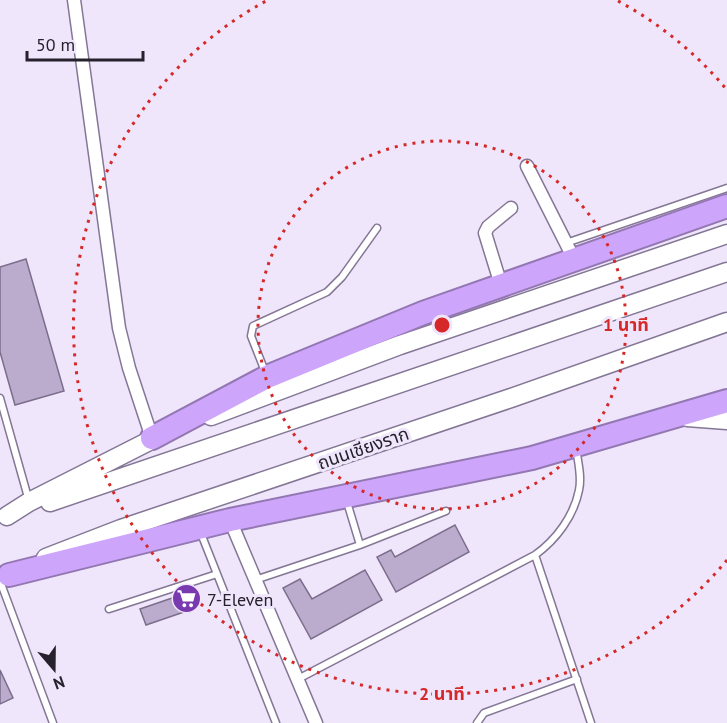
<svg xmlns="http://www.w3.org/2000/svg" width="727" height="723" font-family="'PT Sans','Noto Sans Thai',sans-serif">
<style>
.building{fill:#bbaccd;stroke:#7b6e8c;stroke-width:1.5}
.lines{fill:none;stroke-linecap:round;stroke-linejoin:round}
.service-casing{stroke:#847795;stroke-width:9}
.minor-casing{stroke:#847795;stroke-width:15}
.secondary-casing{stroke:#847795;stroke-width:21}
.motorway-casing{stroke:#9377b2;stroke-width:26}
.service{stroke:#fff;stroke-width:6}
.minor{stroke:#fff;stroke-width:12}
.secondary{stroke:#fff;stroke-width:18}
.motorway{stroke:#cda5fa;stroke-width:22}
.ring{fill:none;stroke:#d62828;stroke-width:3;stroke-dasharray:3 6}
.labels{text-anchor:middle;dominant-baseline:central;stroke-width:6;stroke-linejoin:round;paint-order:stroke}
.street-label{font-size:18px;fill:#26212d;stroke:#efe6fb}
.poi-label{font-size:18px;fill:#26212d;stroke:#efe6fb;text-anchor:start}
.centre{fill:#d62828;stroke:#efe6fb;stroke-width:3}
.ring-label{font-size:18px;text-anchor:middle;font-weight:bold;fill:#d62828;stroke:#efe6fb;stroke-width:6;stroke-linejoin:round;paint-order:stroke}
</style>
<rect width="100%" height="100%" fill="#efe6fb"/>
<path class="building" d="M26 259 64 391 15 405 0 352V267Z
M455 525 469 552 396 592 377 557 391 550 395 557Z
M365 570 382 600 311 639 283 588 300 579 312 599Z
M178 596 184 612 146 625 140 609Z
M0 670 13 698 0 704Z"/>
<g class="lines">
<defs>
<path id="service" d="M566 243 727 188
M266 374 251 336 253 326 327 292 342 277 377 228
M0 398 29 501
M347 502 360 545
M200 531 276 723
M535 555 591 723
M255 580 360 545 446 511
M0 581 53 723
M109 609 217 574
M298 679 535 555C556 540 574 516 579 490 582 477 578 462 576 448
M477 723 484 713 577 679"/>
<path id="minor" d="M74 0 119 328 129 368 152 438
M527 166 574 259
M501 285 485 233 488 227 511 208
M230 520 316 723"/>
<path id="secondary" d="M211 416 400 345 727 234
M687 417 727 420
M50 502 727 272
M7 516 29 502 163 434
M46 558 121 529 511 398 727 322"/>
<path id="motorway" d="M152 438 267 377 423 313 727 206
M9 575 230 520 532 458 727 401"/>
</defs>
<use href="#service" class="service-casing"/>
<use href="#minor" class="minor-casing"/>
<use href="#secondary" class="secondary-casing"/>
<use href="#motorway" class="motorway-casing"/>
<use href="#service" class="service"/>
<use href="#minor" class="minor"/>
<use href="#secondary" class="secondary"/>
<use href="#motorway" class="motorway"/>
</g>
<g class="ring">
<circle cx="442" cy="325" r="184"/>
<path d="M727 560A369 369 0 1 1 266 1M618 1A369 369 0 0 1 727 90"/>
</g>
<defs>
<symbol id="supermarket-disc" viewBox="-11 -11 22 22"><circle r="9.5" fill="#793ab0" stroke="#efe6fb"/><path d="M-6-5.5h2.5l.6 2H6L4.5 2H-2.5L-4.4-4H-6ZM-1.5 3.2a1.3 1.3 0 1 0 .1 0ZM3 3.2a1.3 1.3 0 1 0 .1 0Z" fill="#fff"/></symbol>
</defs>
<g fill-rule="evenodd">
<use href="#supermarket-disc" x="170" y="582" width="33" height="33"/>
</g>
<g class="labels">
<g class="street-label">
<text transform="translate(363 448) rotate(-19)">ถนนเชียงราก</text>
</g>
<g class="poi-label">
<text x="207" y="599">7-Eleven</text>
</g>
</g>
<circle cx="442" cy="325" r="9" class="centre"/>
<g class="ring-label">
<text x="626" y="331">1 นาที</text>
<text x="442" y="700">2 นาที</text>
</g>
<g transform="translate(54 669) rotate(160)" stroke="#efe6fb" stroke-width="4.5" paint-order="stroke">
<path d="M0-4.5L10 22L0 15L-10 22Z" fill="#26212d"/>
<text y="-9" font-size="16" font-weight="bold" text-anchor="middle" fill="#26212d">N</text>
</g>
<path d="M27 51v9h116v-9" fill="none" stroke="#26212d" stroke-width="3"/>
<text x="36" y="51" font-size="18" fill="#26212d" stroke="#efe6fb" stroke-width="4.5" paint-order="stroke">50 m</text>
</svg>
